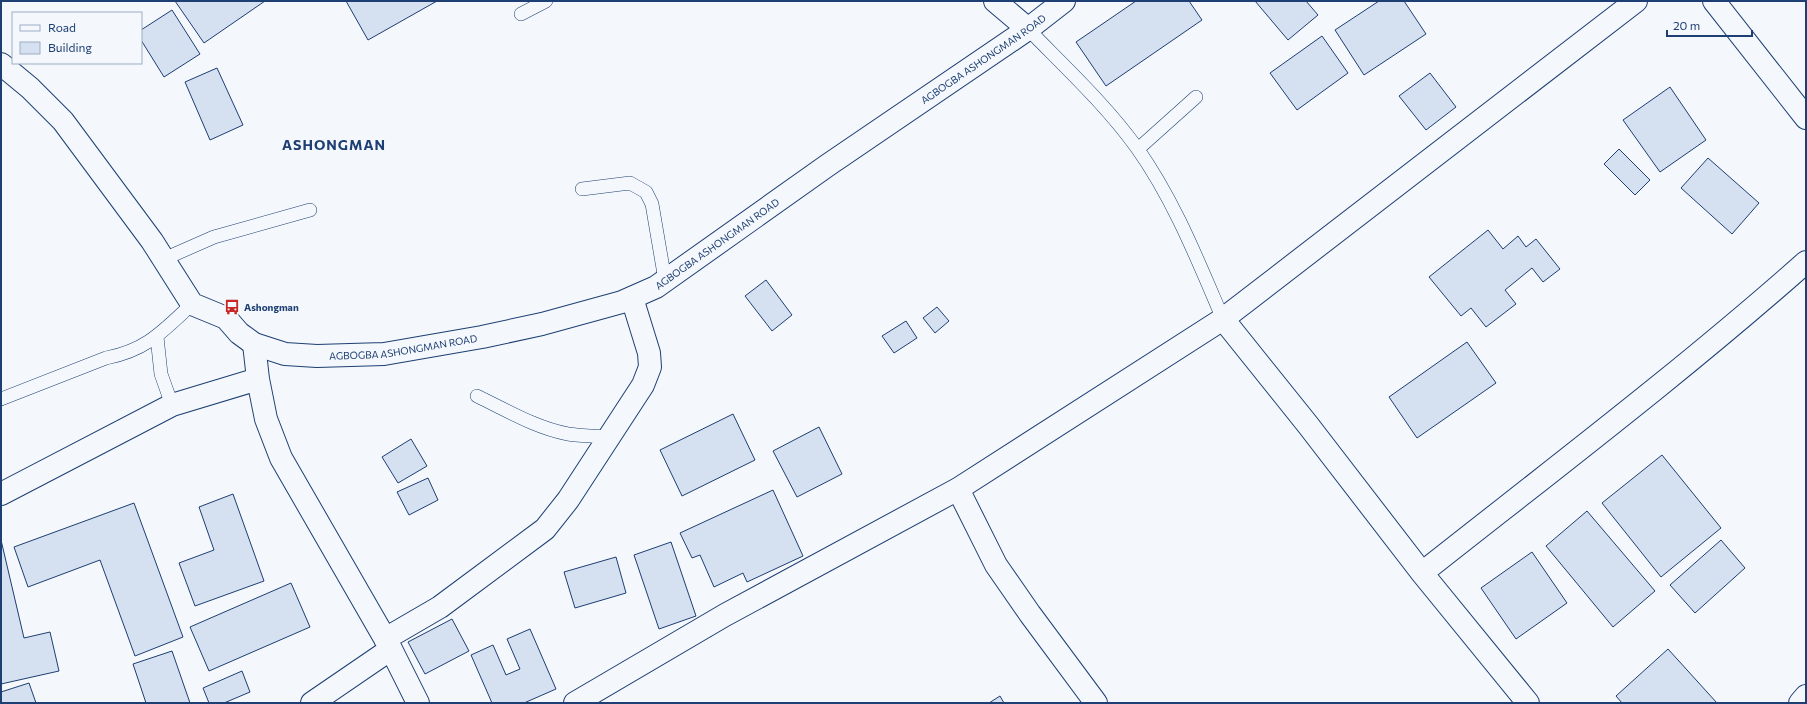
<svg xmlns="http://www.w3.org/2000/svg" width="1807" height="704" font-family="Commissioner,sans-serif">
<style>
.building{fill:#d5e0f0;stroke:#1d3f73}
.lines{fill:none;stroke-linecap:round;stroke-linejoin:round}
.service-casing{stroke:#1d3f73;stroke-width:14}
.minor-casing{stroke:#1d3f73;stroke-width:24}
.tertiary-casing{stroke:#1d3f73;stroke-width:24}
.service{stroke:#f4f7fb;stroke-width:13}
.minor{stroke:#f4f7fb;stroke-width:22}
.tertiary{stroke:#f4f7fb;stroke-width:22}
.labels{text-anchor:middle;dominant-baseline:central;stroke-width:3;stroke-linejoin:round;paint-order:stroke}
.street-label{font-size:10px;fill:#1d3f73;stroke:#f4f7fb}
.poi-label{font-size:10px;font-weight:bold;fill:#1d3f73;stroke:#f4f7fb;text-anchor:start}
.district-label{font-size:14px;font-weight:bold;letter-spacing:1px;fill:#1d3f73;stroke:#f4f7fb}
</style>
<rect width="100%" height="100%" fill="#f4f7fb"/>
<path class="building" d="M175 1H265L204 43Z
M346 1H437L368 40Z
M1136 1H1189L1202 20 1106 86 1076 42Z
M1255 1H1306L1318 15 1288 40Z
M1379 1H1404L1426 34 1364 75 1335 30Z
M172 10 200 54 164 77 141 40V30Z
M1322 36 1348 73 1297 110 1270 73Z
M217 68 243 125 210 140 185 82Z
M1430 73 1456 107 1426 130 1399 96Z
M1670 87 1706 140 1660 172 1623 120Z
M1619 149 1650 180 1635 195 1604 164Z
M1708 158 1759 203 1732 234 1681 188Z
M1488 230 1503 249 1518 236 1526 247 1536 239 1560 269 1543 282 1532 268 1505 290 1516 304 1486 327 1471 308 1461 316 1429 277Z
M766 280 792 315 772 331 745 296Z
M937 307 949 321 935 333 923 318Z
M906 321 917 338 894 353 882 336Z
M1467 342 1496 383 1417 438 1389 397Z
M733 414 755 460 682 496 660 450Z
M819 427 842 474 797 497 773 451Z
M411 439 427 466 398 483 382 457Z
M1662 455 1721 528 1661 577 1602 503Z
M428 478 438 500 409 515 397 492Z
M773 490 803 556 747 582 743 573 714 587 700 555 692 558 680 533Z
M233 494 264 581 195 606 179 563 214 550 199 507Z
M134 503 183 637 135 656 100 560 28 587 14 547Z
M1587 511 1655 591 1613 627 1546 546Z
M1 540 24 638 50 632 59 671 1 684Z
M1721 540 1745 568 1695 613 1670 585Z
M671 542 696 616 659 629 634 555Z
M1532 552 1567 603 1516 639 1481 588Z
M616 557 626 593 575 608 564 572Z
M291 583 310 627 209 671 190 627Z
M452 619 469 651 425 674 408 642Z
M530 629 556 689 524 703H492L471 655 493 645 506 675 520 669 507 639Z
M1668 649 1717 703H1622L1616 696Z
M172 651 190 703H146L133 664Z
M242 671 250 692 224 703H209L203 688Z
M29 683 36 703H1V692Z
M1000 696 1004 703H989Z"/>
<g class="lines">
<defs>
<path id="service" d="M521 14 546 1
M1028 29C1065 67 1106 105 1137 148 1174 200 1198 261 1223 319
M1138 149 1196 97
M582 189 630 183 646 192 652 204 665 280
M164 259 214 237 310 210
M157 337 161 374 172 405
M477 396C506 410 536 428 568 434 581 436 595 436 608 437
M1 399 106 358C147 350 163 331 192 304"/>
<path id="minor" d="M995 1 1028 29
M1714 1 1806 118
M1223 319 1308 425 1422 573 1528 703
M254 344 258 379 266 419 281 458 391 649 418 703
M958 489 996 565 1030 614 1096 703
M1 494 172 405 258 379
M1422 573C1551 471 1683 371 1806 262
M385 639 440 607 545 529 568 500 643 385 650 367 649 353 632 298
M312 703 391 649
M575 703 725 615 958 489 1223 319 1636 1
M1800 703 1806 696"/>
<g id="tertiary">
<path id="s1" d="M1 64 30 88 63 121 152 241 192 304 226 318 239 333 254 344 285 354 317 356 384 354 482 337 542 324 622 302 656 287 828 165 1028 29 1064 1"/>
</g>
</defs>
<use href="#service" class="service-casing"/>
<use href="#minor" class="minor-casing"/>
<use href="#tertiary" class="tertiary-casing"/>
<use href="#service" class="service"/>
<use href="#minor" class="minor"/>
<use href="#tertiary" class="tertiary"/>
</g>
<defs>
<symbol id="bus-bare" viewBox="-9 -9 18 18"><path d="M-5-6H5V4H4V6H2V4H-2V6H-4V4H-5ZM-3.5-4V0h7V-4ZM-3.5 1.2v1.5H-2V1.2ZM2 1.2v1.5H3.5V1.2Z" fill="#c62828" stroke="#f4f7fb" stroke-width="2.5" paint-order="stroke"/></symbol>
</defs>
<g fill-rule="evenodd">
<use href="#bus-bare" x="221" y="296" width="22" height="22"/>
</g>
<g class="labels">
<g class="street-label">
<text stroke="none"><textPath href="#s1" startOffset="1195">AGBOGBA ASHONGMAN ROAD</textPath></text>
<text stroke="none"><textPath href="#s1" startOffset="871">AGBOGBA ASHONGMAN ROAD</textPath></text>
<text stroke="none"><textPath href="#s1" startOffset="535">AGBOGBA ASHONGMAN ROAD</textPath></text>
</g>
<g class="poi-label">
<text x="244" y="307">Ashongman</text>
</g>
<g class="district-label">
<text x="334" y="144">ASHONGMAN</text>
</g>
</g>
<rect width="1807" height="704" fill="none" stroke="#1d3f73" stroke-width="4"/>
<rect x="12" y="12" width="130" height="52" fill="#f4f7fb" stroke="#9eadc5"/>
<rect x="20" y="25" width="20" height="6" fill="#f4f7fb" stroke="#9eadc5"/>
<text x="48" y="32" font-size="12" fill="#1d3f73">Road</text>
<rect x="20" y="42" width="20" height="12" fill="#d5e0f0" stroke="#9eadc5"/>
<text x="48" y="52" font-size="12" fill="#1d3f73">Building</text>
<path d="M1667 30v6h85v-6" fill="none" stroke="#1d3f73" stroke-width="2"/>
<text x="1673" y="30" font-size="12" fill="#1d3f73" stroke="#f4f7fb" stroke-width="3" paint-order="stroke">20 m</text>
</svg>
